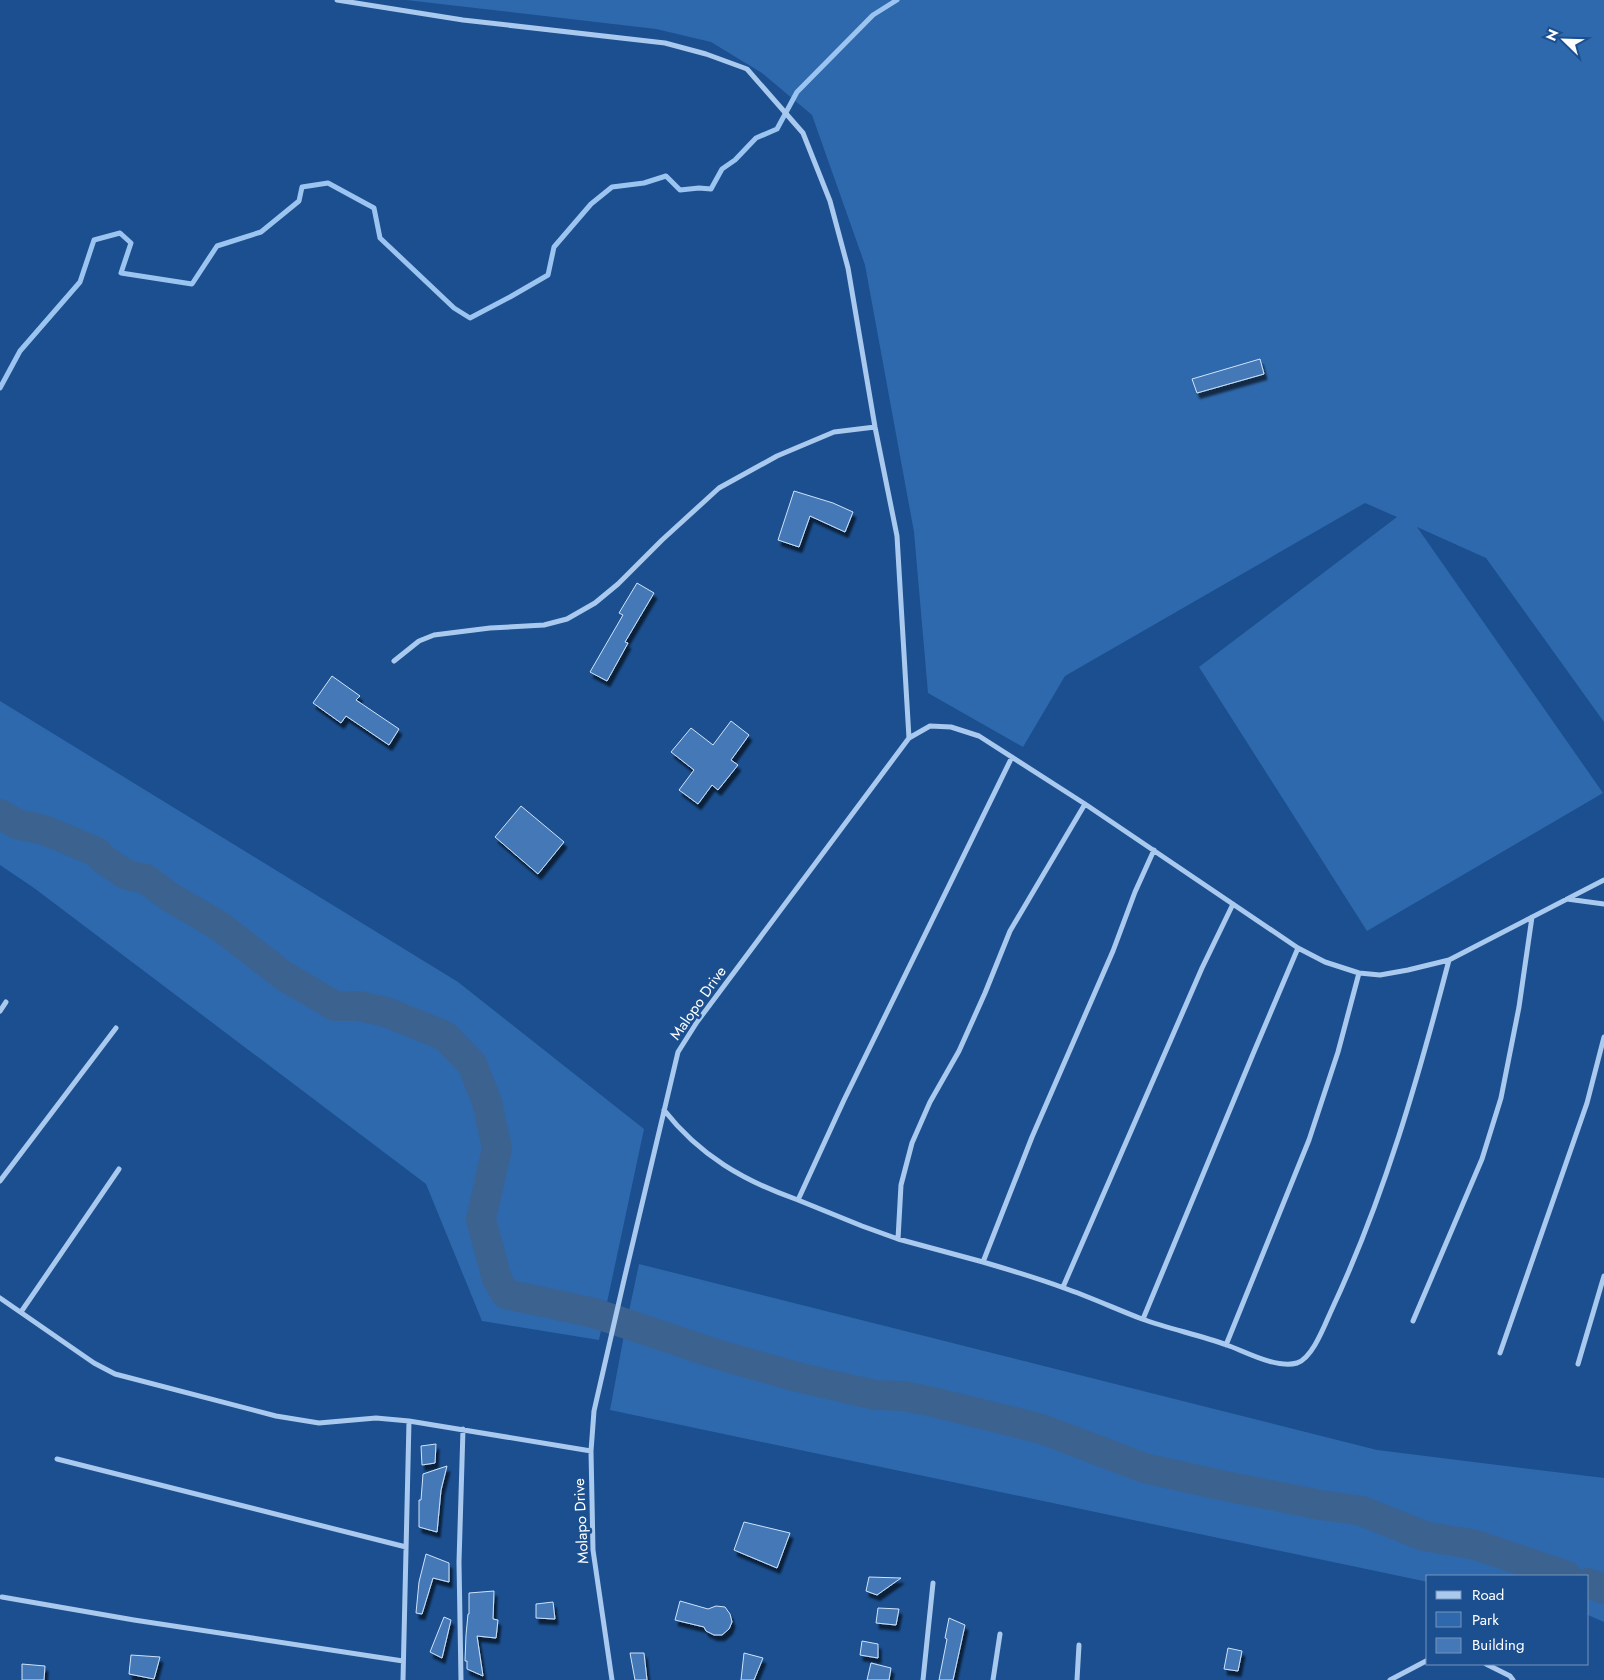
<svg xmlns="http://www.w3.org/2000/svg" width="1604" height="1680" font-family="Jost,sans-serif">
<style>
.green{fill:#2e69ad}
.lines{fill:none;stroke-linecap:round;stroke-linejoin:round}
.stream{stroke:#9cc4f0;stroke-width:5}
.river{stroke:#3c6290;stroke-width:30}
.building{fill:#4478b7;stroke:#cfe3fa;filter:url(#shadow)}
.minor{stroke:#a9c9ee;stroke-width:5}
.labels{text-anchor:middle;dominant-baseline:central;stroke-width:5;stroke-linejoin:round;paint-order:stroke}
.street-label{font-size:15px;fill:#fff;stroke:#1b4f8f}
</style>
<defs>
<filter id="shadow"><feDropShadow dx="3" dy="5.5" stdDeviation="1" flood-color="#0009"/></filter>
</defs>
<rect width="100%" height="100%" fill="#1b4f8f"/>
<path class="green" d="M406 0H1604V722L1486 558 1417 527 1603 793 1367 931 1199 667 1397 517 1365 503 1065 676 1023 747 928 693 914 532 865 265 812 115 762 73 711 42 656 29Z
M0 701 458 982 644 1129 599 1340 482 1321 426 1184 34 888 0 865Z
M639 1264 1377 1450 1604 1478V1622L1588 1615V1576H1428V1582L610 1410 624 1335Z"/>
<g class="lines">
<path class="stream" d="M0 388 20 351 80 282 94 240 120 233 131 243 121 273 192 284 217 246 261 232 299 201 302 187 328 183 374 208 380 238 454 308 470 318 510 297 548 275 554 247 591 204 612 187 644 183 666 176 680 190 699 188 711 189 722 169 735 160 756 138 777 129 797 92 873 15 897 0"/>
<path class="river" d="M0 814 17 824 44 830 97 852 103 859 127 875 146 879 170 897 221 927 284 976 335 1006H358L386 1012 445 1036 472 1064 487 1102 497 1148 481 1219 497 1279 506 1294 594 1313 719 1355 797 1377 875 1395 902 1396 929 1401 1042 1429 1144 1468 1220 1485 1321 1505 1362 1511 1424 1536 1476 1545 1567 1576
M1588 1583 1604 1589"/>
</g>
<path class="building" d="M1260 359 1264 374 1197 393 1192 379Z
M794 491 833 503 853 512 845 532 810 516 799 547 778 540Z
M637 583 654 593 625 642 628 643 607 681 590 672 623 615 619 613Z
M332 676 360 696 356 700 399 729 389 745 346 716 341 723 313 703Z
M731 721 749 735 731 760 738 765 718 790 712 785 698 804 679 790 694 770 671 752 691 728 713 745Z
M521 806 564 842 538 874 495 837Z
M436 1444 435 1463 422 1465 421 1446Z
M447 1466 441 1490 437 1532 419 1527V1500H421L423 1474Z
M744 1522 790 1533 777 1568 734 1550Z
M426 1554 449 1563V1582L433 1578 422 1614 416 1613 419 1582Z
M869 1577 901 1578 877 1595 866 1591Z
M494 1591 493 1619 498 1620 496 1638 477 1636 483 1676 467 1669V1661H465L466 1635 468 1614H469V1593Z
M680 1601 708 1609 716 1606 725 1607 730 1614 732 1622 729 1629 722 1635H714L706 1631 704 1627 675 1620Z
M553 1602 555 1619 536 1618V1604Z
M878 1608 899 1609 896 1625 876 1623Z
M444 1617 451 1620 442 1658 430 1652Z
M949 1618 965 1625 953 1680H939L947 1639 945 1638Z
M862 1641 878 1644V1658L860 1655Z
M1228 1648 1242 1651 1238 1671 1224 1669Z
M630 1653H644L647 1680H635Z
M744 1653 763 1658 754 1680H741Z
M131 1655 160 1657 154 1679 129 1674Z
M871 1663 891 1668 889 1680H867Z
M22 1664 45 1666 44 1680H22Z"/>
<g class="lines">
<path class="minor" d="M337 0 463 20 665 43 706 54 747 69 803 133 830 201 848 268 875 427 897 536 909 738
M394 661 419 641 434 635 490 628 544 625 567 619 595 603 618 584 662 540 719 488 777 456 834 432 875 427
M1154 850 1135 892 1113 951 1032 1137 983 1262C1010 1270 1037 1278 1064 1288 1090 1297 1116 1309 1142 1319 1170 1329 1199 1335 1227 1345 1246 1352 1277 1369 1297 1363 1313 1358 1325 1324 1332 1309 1384 1198 1418 1079 1449 960
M1567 899 1604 904
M0 1011 6 1002
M664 1110C700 1156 744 1181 798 1200
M0 1181 116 1028
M898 1239 901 1185 912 1143 930 1102 959 1051 985 993 1010 931 1085 804
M983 1262 898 1239 862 1226 798 1200 844 1100 1012 757
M1063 1287 1202 968 1233 904
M0 1298 94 1363 115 1374 276 1416 319 1423 376 1418 409 1421 591 1451
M21 1312 119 1169
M1143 1319 1253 1054 1298 948
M1413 1321 1482 1159 1501 1098 1519 1007 1532 917
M1226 1345 1309 1140 1338 1052 1359 973
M1500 1353 1587 1103 1604 1037
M1578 1364 1604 1276
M57 1459 406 1547
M2 1597 134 1620 403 1661
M1486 1664 1510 1676 1513 1680
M403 1680 409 1421
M461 1680 459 1562 463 1429
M612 1680 593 1550 591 1451 594 1411 624 1280 678 1052 697 1022 909 738 930 726 951 727 979 736 1085 804 1298 948 1325 962 1359 973 1380 975 1408 970 1449 960 1604 880
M923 1680 933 1583
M993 1680 1000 1634
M1077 1680 1079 1645
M1390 1680 1428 1660"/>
</g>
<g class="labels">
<g class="street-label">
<text transform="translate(698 1003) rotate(-55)">Malopo Drive</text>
<text transform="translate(581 1521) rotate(-93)">Molapo Drive</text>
</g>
</g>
<rect x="1426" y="1575" width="162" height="90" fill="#1b4f8f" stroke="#7695bc"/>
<rect x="1436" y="1591" width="25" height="8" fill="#a9c9ee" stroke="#7695bc"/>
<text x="1472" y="1600" font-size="15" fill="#ffffff">Road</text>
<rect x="1436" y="1612" width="25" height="15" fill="#2e69ad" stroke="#7695bc"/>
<text x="1472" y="1625" font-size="15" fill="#ffffff">Park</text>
<rect x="1436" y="1638" width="25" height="15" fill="#4478b7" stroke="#7695bc"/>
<text x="1472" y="1650" font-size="15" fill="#ffffff">Building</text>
<g transform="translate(1564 40) rotate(293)" stroke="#1b4f8f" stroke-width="4" paint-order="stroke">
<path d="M0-4L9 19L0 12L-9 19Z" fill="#ffffff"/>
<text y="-8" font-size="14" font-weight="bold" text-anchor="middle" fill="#ffffff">N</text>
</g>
</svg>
